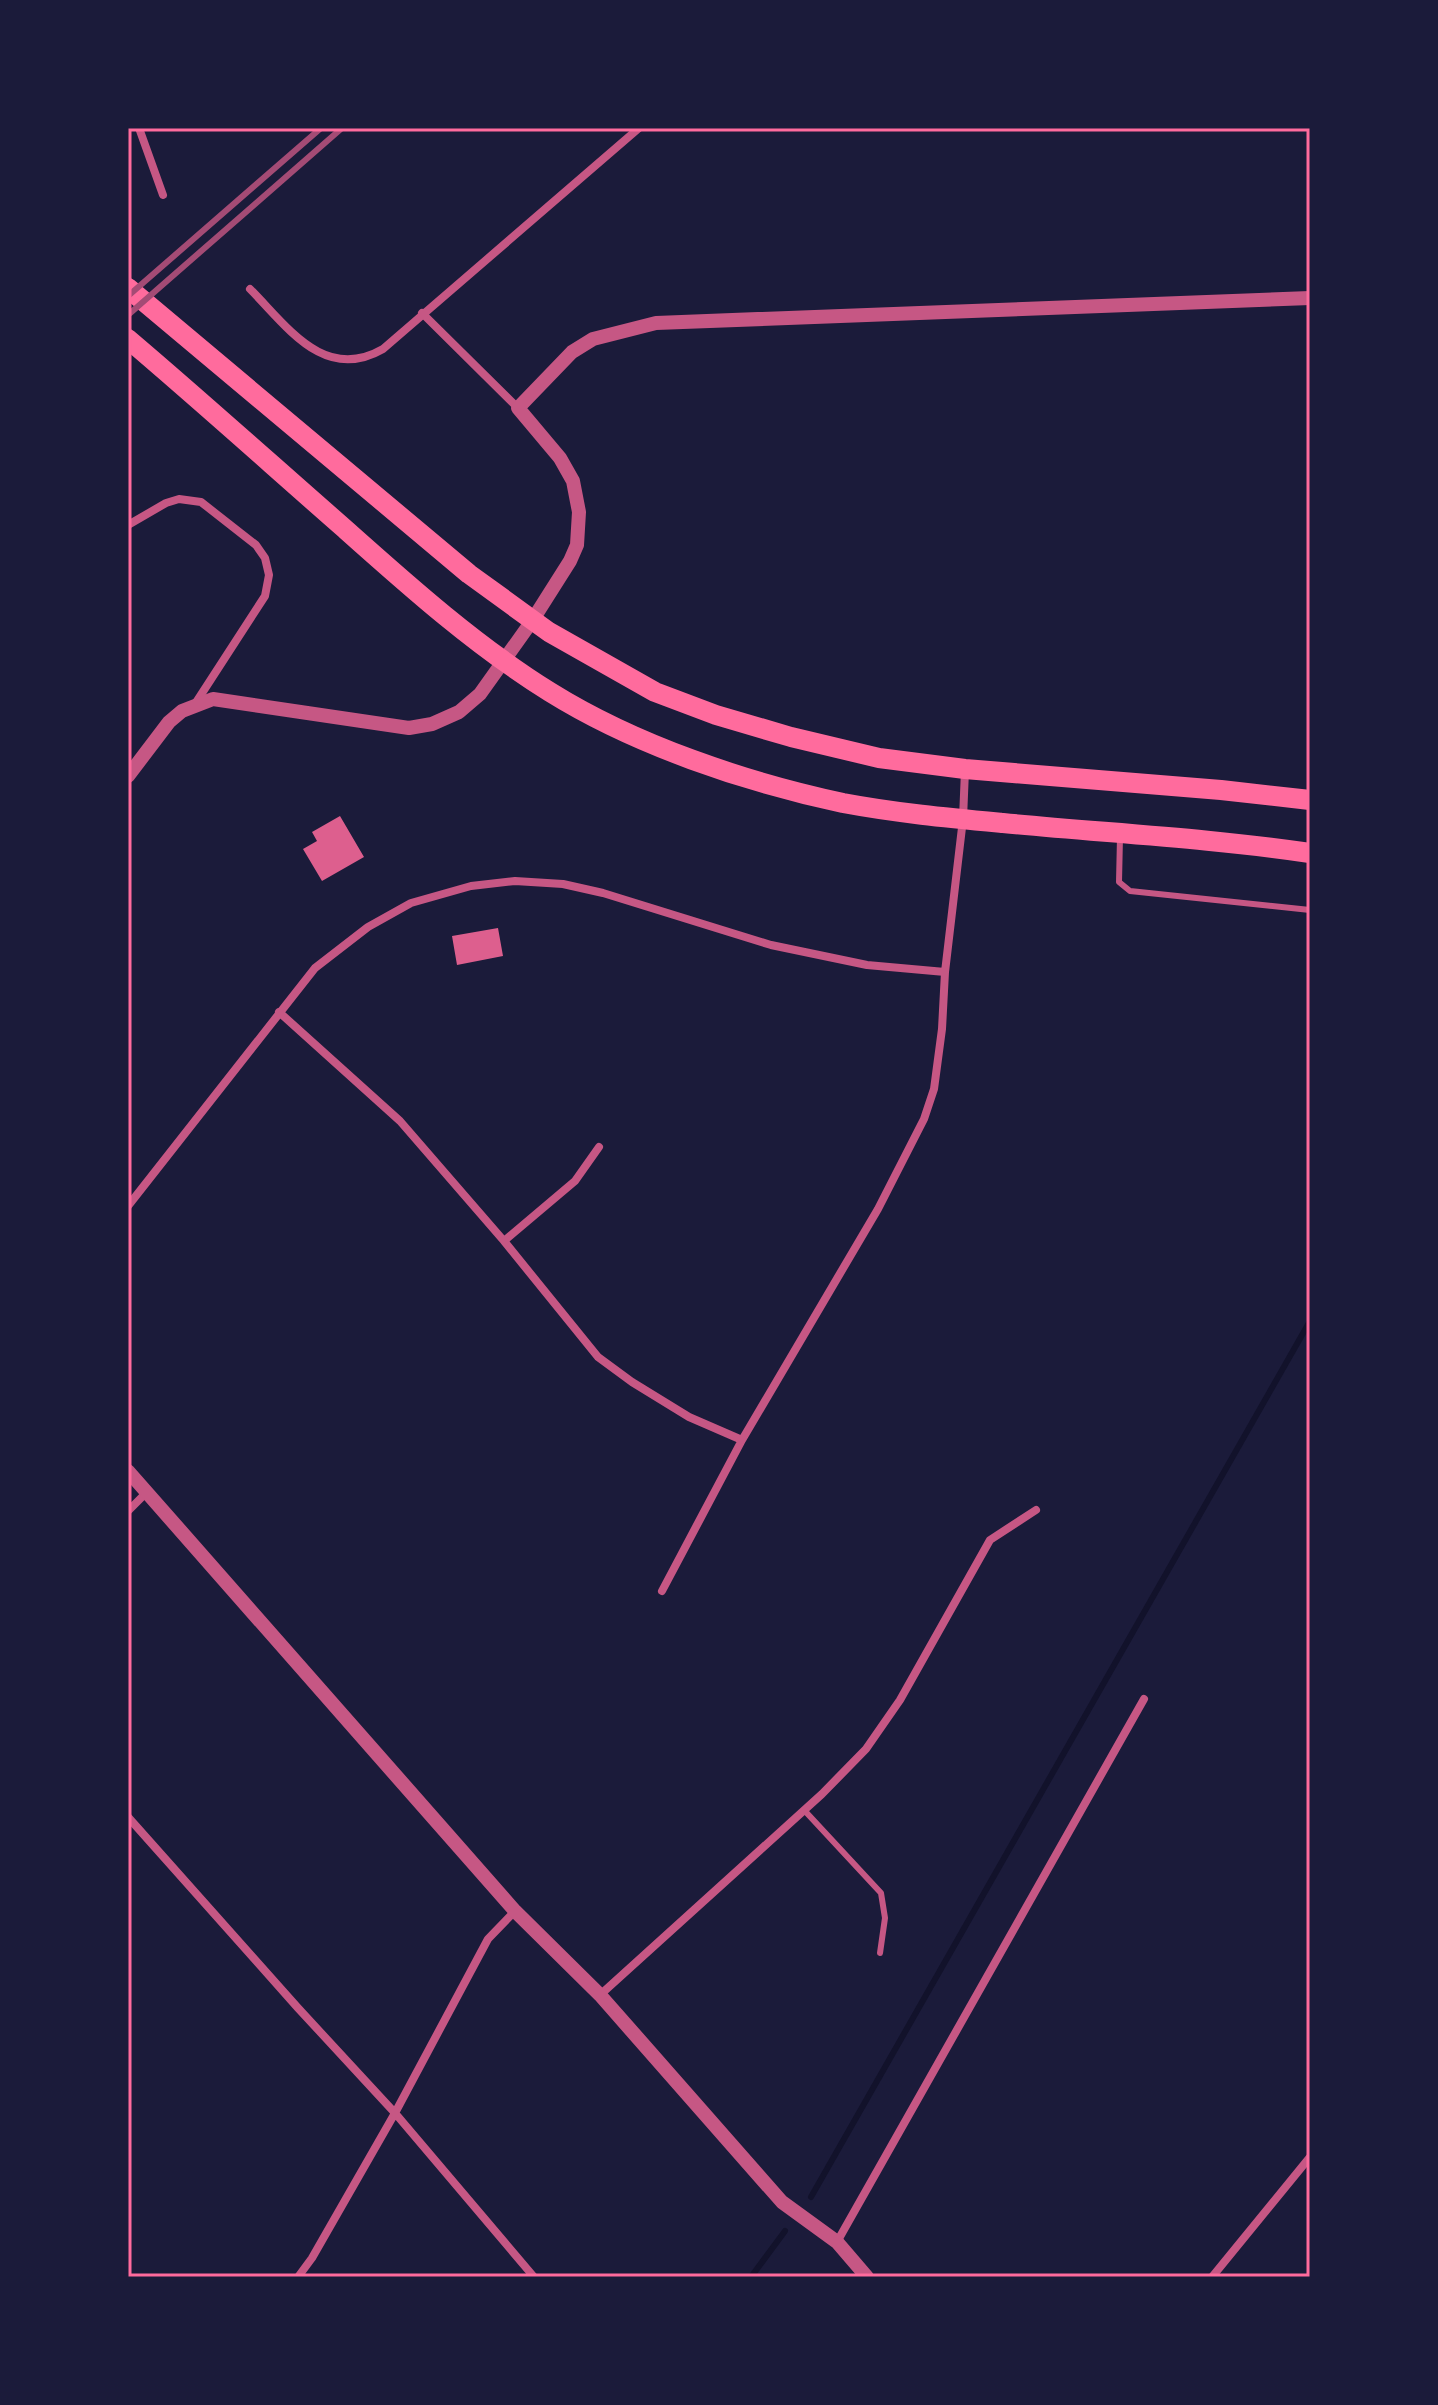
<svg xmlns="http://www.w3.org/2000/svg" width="1438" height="2405" font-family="'Nunito Sans',sans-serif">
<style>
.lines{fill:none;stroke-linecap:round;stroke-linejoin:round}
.stream{stroke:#12122b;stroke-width:6}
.building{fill:#dd5f8e}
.service{stroke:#c65784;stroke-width:6}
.minor{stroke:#c65784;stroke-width:8}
.tertiary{stroke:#c65784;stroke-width:14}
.primary{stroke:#ff6b9d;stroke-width:20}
.rail{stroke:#a44b75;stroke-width:6}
.neatline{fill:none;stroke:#ff6b9d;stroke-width:3}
</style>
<rect width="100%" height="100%" fill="#1b1b3a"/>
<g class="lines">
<path class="stream" d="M811 2197 1310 1321
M751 2277 785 2231"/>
</g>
<path class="building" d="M340 816 364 857 322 881 303 849 317 841 312 832Z
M498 928 503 956 457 965 452 936Z"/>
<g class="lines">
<path class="service" d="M1120 837 1119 882 1130 891 1310 910
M804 1810 881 1893 885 1918 880 1953"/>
<path class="minor" d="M139 128 163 195
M250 289C287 326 324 383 383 349L639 128
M422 313 518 408
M128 525 166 503 179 499 201 502 256 545 265 558 269 575 265 596 195 704
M279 1012 400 1121 504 1241 598 1357 632 1382 689 1417 742 1440
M128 1206 315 968 368 927 411 903 471 886 515 881 563 884 603 893 771 945 867 965 945 972
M504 1241 575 1181 599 1147
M128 1511 146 1493
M662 1591 742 1440 878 1209 924 1119 934 1089 942 1029 945 972 963 819 965 770
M128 1817 298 2008 395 2113 534 2277
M600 1995 822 1794 866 1749 900 1700 990 1540 1036 1510
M837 2242 1144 1699
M298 2277 312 2258 395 2113 488 1939 515 1911
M1212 2277 1310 2157"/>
<path class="tertiary" d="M128 776 169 722 182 711 213 699 409 728 432 724 459 712 480 694 532 621 570 561 577 545 579 512 573 481 560 458 518 408 572 352 593 339 656 323 1310 298
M128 1471 515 1911 600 1995 782 2202 837 2242 867 2277"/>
<path class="primary" d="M128 288 469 574 549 632 655 692 716 715 791 737 879 758 965 769 1221 790 1310 800
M128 339C201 401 273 466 345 529 410 587 476 646 550 692 635 745 745 782 843 803 896 813 950 818 1003 823 1106 833 1208 838 1310 853"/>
<path class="rail" d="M128 296 321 128
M128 315 342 128"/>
</g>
<rect width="1438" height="2405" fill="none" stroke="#1b1b3a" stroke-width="260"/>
<rect x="130" y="130" width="1178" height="2145" class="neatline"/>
</svg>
